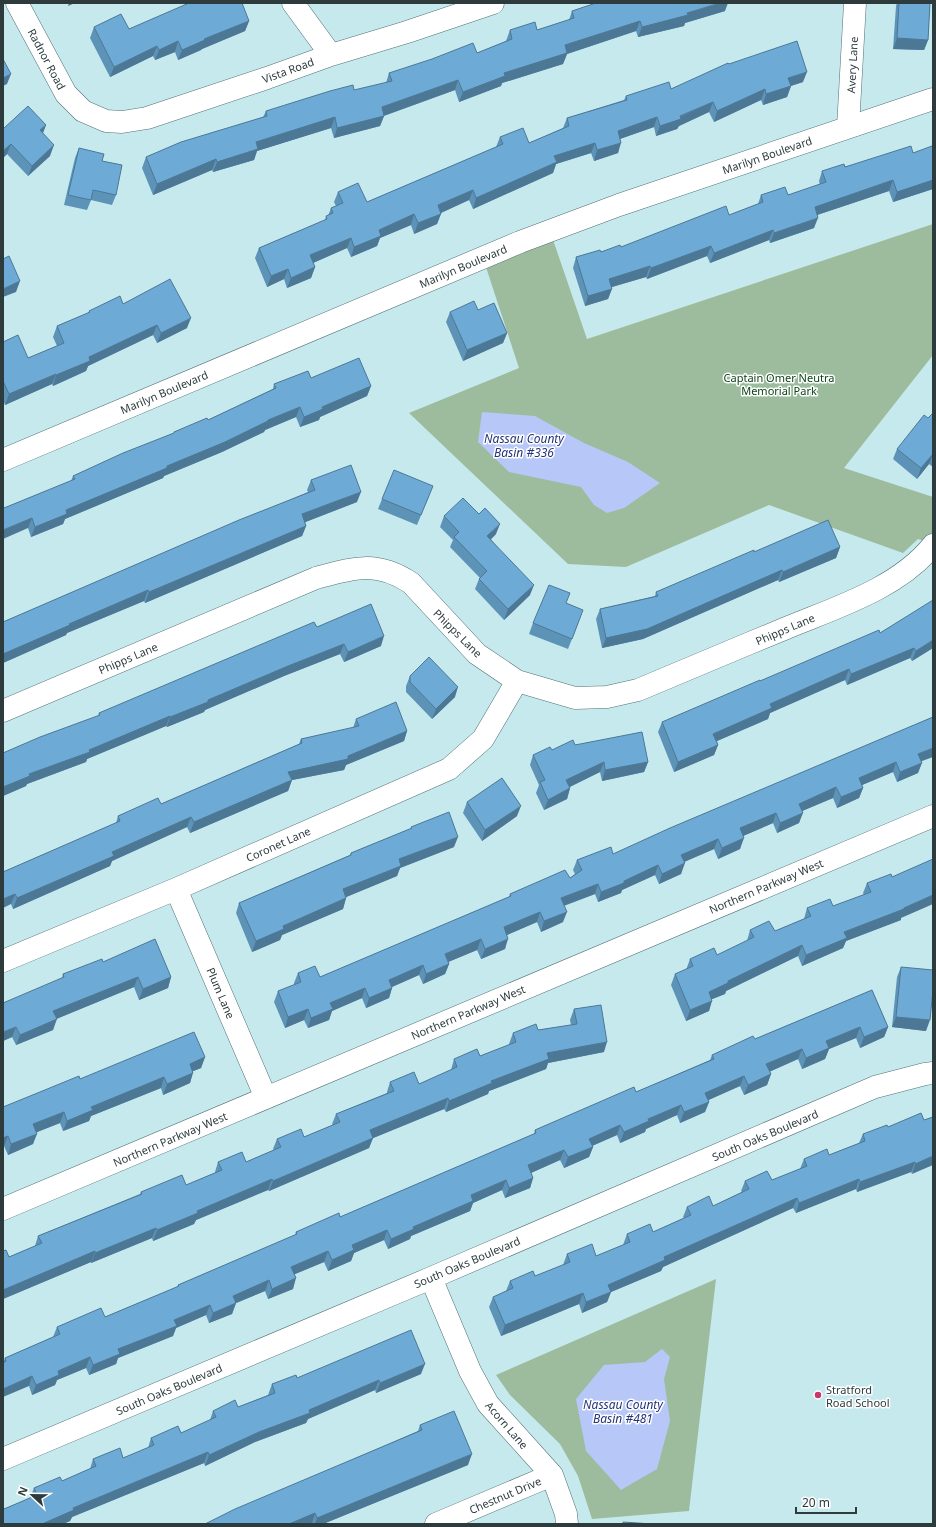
<svg xmlns="http://www.w3.org/2000/svg" width="936" height="1527" font-family="'Noto Sans',sans-serif">
<style>
.green{fill:#9dbc9e}
.water{fill:#b6c7f8}
.lines{fill:none;stroke-linecap:round;stroke-linejoin:round}
.minor-casing{stroke:#527176;stroke-width:23}
.minor{stroke:#fff;stroke-width:22}
.wall{fill:#5e93b8}
.shaded-wall{fill:#4c7896}
.building{fill:#6dabd6;stroke:#4c7896}
.poi-dot{fill:#c53869;stroke:#fff;stroke-width:1.5}
.labels{text-anchor:middle;dominant-baseline:central;stroke-width:3;stroke-linejoin:round;paint-order:stroke}
.street-label{font-size:11px;fill:#2d3b3d;stroke:#fff}
.park-label{font-size:11px;fill:#0a4415;stroke:#fff}
.poi-label{font-size:11px;fill:#2d3b3d;stroke:#fff;text-anchor:start}
.water-label{font-size:12px;font-style:italic;fill:#253379;stroke:#fff}
</style>
<rect width="100%" height="100%" fill="#c6e9ee"/>
<path class="green" d="M933 224V355L844 468 933 497V544L918 539 903 553 769 505 626 567 568 564 409 413 519 368 483 258 550 231 587 339Z
M716 1279 689 1511 592 1519 578 1476 560 1444 510 1395 496 1375Z"/>
<path class="water" d="M482 412 535 416 584 443 628 462 660 483 624 508 607 513 594 505 581 487 509 472 478 442Z
M662 1349 670 1357 664 1379 670 1421 657 1469 621 1490 586 1451 576 1399 604 1365 645 1362Z"/>
<g class="lines">
<defs>
<path id="minor" d="M17 3 66 94 83 111 106 121 122 122 147 118 267 78 331 55 407 32 493 3
M293 3 331 55
M848 127 855 3
M3 460 520 242 619 205 933 99
M3 711 316 578C354 568 376 560 411 583L477 654 517 681 575 698 607 697 638 690C686 670 735 649 784 629 834 608 898 589 933 545
M176 889 266 1098
M3 961 176 889 449 769 483 739 517 681
M3 1209 933 816
M431 1278 470 1371 488 1404 552 1475 566 1514 567 1524
M3 1459 431 1278 875 1087 925 1074 933 1073
M436 1524 552 1475"/>
</defs>
<use href="#minor" class="minor-casing"/>
<use href="#minor" class="minor"/>
</g>
<path class="wall" d="M897 3H930L928 40 924 50 893 49 896 6Z
M572 11H725L685 23 684 26 638 37 636 31 567 54 563 64 502 83 501 86 459 102 455 90 384 116 380 126 334 138 331 128 257 151 254 160 213 172 212 170 153 195 142 168 146 157 263 117 266 111 386 83 389 73 477 53 506 41 510 30H537L569 20Z
M249 21 245 31 202 49 201 50 178 60 175 52 155 60 153 56 110 77 90 38 94 27 129 29Z
M729 64 803 82 791 86 787 97 763 105 761 100 714 122 709 112 679 126 677 129 656 136 654 127 620 139 618 153 594 161 591 153 556 164 553 173 473 209 469 200 441 213 437 224 414 234 411 225 380 238 377 246 351 257 347 248 313 263 315 267 311 278 287 288 284 279 267 287 255 258 259 248 325 220 326 216H328L331 208 336 206 334 202 338 192 367 202 496 147 500 137 529 143 563 128 567 118 624 100 626 96 671 89Z
M46 125 43 133 50 156 28 176 7 154 3 158V129Z
M79 148 116 195 112 205 91 200 87 210 64 205 75 158Z
M933 149V189L893 202 889 191 817 215 814 228 770 243 769 240 710 263 707 256 647 279 646 277 612 287 608 299 585 306 573 268 576 257 621 247 729 215 758 204 761 195H788L820 185 819 181 822 171Z
M123 304 187 328 157 343 153 335 88 366 86 371 53 386 52 384 5 405 3 400V342L28 358 57 346 53 337 57 326 88 313 89 311Z
M478 310 507 333 503 343 463 361 446 322 450 312Z
M311 378 371 386 367 396 320 417 319 420 300 427 296 417 265 430 264 432 222 452 164 476 163 478 65 519 63 524 31 537 28 528 4 508 71 481 73 476 174 434V432L208 420 273 389 274 384Z
M933 413V467L929 464 917 479 893 459 897 449Z
M311 480 357 502 305 522 306 526 302 536 145 603 144 601 67 633 66 635 3 663V622L308 492 307 490Z
M429 496 417 525 378 509 382 499Z
M444 516 496 534 491 539 530 595 504 620 475 589 479 579 480 578 450 547 453 540 440 527Z
M840 547 836 558 779 582 778 580 643 639 602 648 596 619 600 609 655 596 656 592 754 552Z
M579 621 568 649 529 634 533 623Z
M317 627 381 646 344 662 340 654 284 676 205 710 204 712 167 727 166 726 87 759 86 762 27 784 26 786 3 796 98 716 99 713Z
M880 633 933 648 912 661 910 658 847 685 845 680 770 713 768 719 717 741 718 745 714 755 674 772 658 732 662 722Z
M410 676 455 697 432 719 406 692V686Z
M933 717 918 773 897 782 893 772 862 785 863 788 859 798 837 808 833 798 802 811 799 823 777 833 773 823 743 836 740 849 718 859 714 849 684 862 681 874 659 884 655 875 622 890 621 893 598 902 595 894 564 906 563 922 541 932 537 922 507 935 505 949 481 959 477 950 448 962 449 964 445 974 423 984 419 975 392 987V988L389 998 366 1008 362 998 332 1011 329 1020 308 1028 304 1020 285 1028 274 1002 278 991 294 985V983L298 973 320 977 509 897 510 894 570 878 575 874 573 870 577 860 613 854Z
M356 719 407 731 404 741 346 765 344 770 292 780 288 791 190 833 187 827 112 861 110 866 13 909 11 904 3 872 116 823 118 816 161 804 299 744 301 739 353 728Z
M575 745 648 762 644 772 602 781 600 772 570 787V788L567 799 544 810 536 793 539 785 530 765 533 755 552 750Z
M467 802 517 816 482 841 463 813Z
M411 827 454 847 400 868 397 876 346 897V898L343 909 282 935 280 940 252 952 236 913 239 903 350 855 351 853 410 829Z
M867 883 901 918V920L846 941 843 948 802 966 798 956 726 991 725 994 712 999 709 1011 686 1021 671 985 675 974 686 970 690 959 717 955 747 941 750 930 775 931 804 919 807 908 833 906 864 895 863 893Z
M103 962 171 977 168 988 139 1000 134 987 56 1019 53 1030 16 1045 12 1037 3 1041 62 978 63 974Z
M901 967 926 1031 892 1027 897 977Z
M872 990 888 1027 884 1037 860 1048 856 1038 829 1049 825 1059 802 1069 798 1059 769 1072 771 1074 767 1085 744 1095 740 1086 708 1100 709 1102 705 1112 680 1123 677 1115 646 1129 645 1132 620 1143 617 1135 592 1146 593 1147 589 1157 564 1168 560 1160 531 1173 533 1178 530 1188 505 1198 502 1190 473 1203 470 1211 411 1236 410 1239 388 1249 384 1240 354 1253 351 1261 328 1271 324 1262 295 1274 293 1289 268 1299 265 1291 236 1303 232 1314 209 1323 206 1315 176 1328 173 1336 118 1358 116 1364 89 1375 86 1368 57 1380 55 1385 32 1395 29 1386 3 1363 5 1358 53 1337 57 1327 105 1317 177 1287 178 1285 295 1235 296 1232 340 1217 534 1134 535 1130 636 1092 710 1060 712 1055 755 1039Z
M574 1009 604 1052 548 1063 546 1069 489 1091 488 1094 446 1112 444 1109 373 1138 369 1148 269 1191 268 1190 196 1220 194 1224 153 1241 152 1238 91 1263V1262L3 1299V1251L9 1257 35 1246 38 1236 140 1194 141 1192 186 1185 215 1173V1172L218 1162H246L274 1150 273 1149 277 1139 304 1137 333 1125 332 1124 336 1114 387 1093V1092L390 1082 419 1084 451 1070 454 1059 480 1056 509 1045V1044L513 1033 538 1030 571 1025 570 1020Z
M205 1057 201 1068 193 1071 190 1083 163 1095 161 1088 91 1116 89 1121 63 1131 60 1123 36 1132 33 1144 8 1155 4 1146 3 1107 80 1079Z
M933 1117 912 1174 911 1172 857 1192 856 1189 796 1213 793 1208 663 1267 661 1271 611 1292 607 1302 582 1313 579 1304 501 1336 489 1307 493 1297 506 1291 510 1281 535 1276 563 1265 567 1254 596 1256 623 1245 627 1234 653 1232 684 1218 683 1217 687 1207 713 1206 742 1192 741 1191 745 1181 772 1180 800 1169 804 1159 829 1155 859 1143 863 1134 888 1127 924 1120Z
M421 1374 376 1393 375 1390 308 1419 306 1423 255 1442 205 1466 204 1463 72 1517 70 1521 63 1524H3L4 1509 30 1498 34 1488 62 1481 90 1469 93 1459 123 1458 148 1448 151 1438 181 1433 210 1420 213 1411 238 1407 268 1395 272 1384 297 1378Z
M420 1425 468 1465 323 1524H312V1523L309 1524H205L418 1431Z"/>
<path class="shaded-wall" d="M69 3H75L68 6Z
M720 3H728L725 11 685 23 684 26 638 37 642 27Z
M249 21 245 31 202 49 201 50 178 60 182 50 204 39Z
M640 21 636 31 567 54 563 64 502 83 501 86 459 102 463 92 565 45Z
M897 38 928 40 924 50 893 49Z
M178 41 175 52 155 60 159 50Z
M157 46 153 56 110 77 114 67Z
M807 72 803 82 784 88 788 78Z
M11 74 7 84 3 86V78Z
M458 80 455 90 383 116H384L380 126 334 138 337 128 382 107Z
M791 86 787 97 763 105 766 94Z
M765 89 761 100 714 122 717 111Z
M713 102 709 112 679 126 677 129 656 136 660 126Z
M335 117 331 128 257 151 254 160 213 172 217 162 256 142Z
M657 117 654 127 614 141 618 131Z
M46 125 42 135 40 130Z
M595 143 591 153 556 164 553 173 473 209 476 198 554 156Z
M621 143 618 153 594 161 597 150Z
M11 144 7 154 3 158V151Z
M54 145 50 156 28 176 32 166Z
M216 159 212 170 153 195 157 184Z
M893 180 889 191 811 217 815 207Z
M933 180V189L893 202 897 192Z
M473 190 469 200 434 216 438 205Z
M414 214 411 225 380 238 377 246 351 257 354 247 379 230Z
M441 214 437 224 414 234 418 223Z
M818 218 814 228 770 243 774 233Z
M773 230 769 240 710 263 714 253Z
M351 238 347 248 306 266 310 255Z
M711 246 707 256 647 279 651 268Z
M650 266 646 277 605 289 609 279Z
M315 267 311 278 287 288 291 278Z
M288 269 284 279 267 287 271 276Z
M20 281 16 292 3 297V289Z
M612 289 608 299 585 306 588 296Z
M191 318 187 328 157 343 161 333Z
M157 325 153 335 88 366 86 371 53 386 56 375 89 357Z
M507 333 503 343 463 361 467 350Z
M56 374 52 384 5 405 9 394Z
M371 386 367 396 320 417 319 420 300 427 304 417 322 407Z
M300 407 296 417 265 430 264 432 222 452 164 476 163 478 65 519 63 524 31 537 35 527 66 510 167 466 268 420Z
M933 454 929 464 917 479 921 468Z
M361 492 357 502 298 525 302 514Z
M32 518 28 528 3 539V530Z
M500 524 496 534 484 546 487 536Z
M306 526 302 536 145 603 149 592Z
M840 547 836 558 779 582 783 572Z
M782 570 778 580 643 639 602 648 606 638Z
M534 585 530 595 504 620 508 609Z
M148 590 144 601 67 633 66 635 3 663V654L69 624Z
M384 636 381 646 344 662 348 652Z
M933 640V648L912 661 916 651Z
M344 644 340 654 284 676 205 710 204 712 167 727 170 717 208 700 288 666Z
M914 648 910 658 847 685 851 674Z
M849 669 845 680 770 713 768 719 710 744 713 734 770 704Z
M458 687 455 697 432 719 436 709Z
M170 716 166 726 87 759 86 762 27 784 26 786 3 796V787L29 774 89 750Z
M407 731 404 741 346 765 344 770 292 780 288 791 190 833 194 822 288 772 348 756Z
M718 745 714 755 674 772 678 762Z
M933 748V757L914 764 918 754Z
M604 762 600 772 563 790 566 780Z
M648 762 644 772 602 781 605 770Z
M896 762 893 772 855 788 859 778Z
M922 763 918 773 897 782 900 772Z
M836 787 833 798 795 814 799 804Z
M570 788 567 799 544 810 548 800Z
M863 788 859 798 837 808 841 797Z
M521 806 517 816 482 841 485 830Z
M776 813 773 823 736 839 740 828Z
M803 813 799 823 777 833 780 823Z
M191 817 187 827 112 861 110 866 13 909 17 898 112 852Z
M458 837 454 847 400 868 397 876 339 900 343 889 399 859Z
M744 838 740 849 718 859 722 848Z
M718 839 714 849 677 865 681 855Z
M685 863 681 874 659 884 662 874Z
M658 865 655 875 622 890 621 893 598 902 601 892 624 881Z
M598 884 595 894 557 908 561 898Z
M15 894 11 904 3 908V899Z
M933 895V904L901 918V920L846 941 843 948 802 966 806 955 844 932Z
M346 898 343 909 282 935 280 940 252 952 256 941 283 926Z
M540 912 537 922 500 938 504 927Z
M567 912 563 922 541 932 544 921Z
M481 939 477 950 441 965 445 954Z
M508 939 505 949 481 959 485 949Z
M802 945 798 956 726 991 725 994 705 1002 709 992 728 981Z
M449 964 445 974 423 984 426 974Z
M423 965 419 975 385 990 389 980Z
M138 977 134 987 49 1022 53 1011Z
M171 977 168 988 139 1000 143 989Z
M365 988 362 998 332 1011 329 1020 308 1028 311 1018 330 1003Z
M392 988 389 998 366 1008 369 998Z
M712 1001 709 1011 686 1021 690 1010Z
M308 1009 304 1020 285 1028 288 1017Z
M896 1017 930 1020 926 1031 892 1027Z
M57 1019 53 1030 16 1045 20 1035Z
M16 1027 12 1037 3 1041V1032Z
M860 1027 856 1038 829 1049 825 1059 802 1069 806 1058 826 1041Z
M888 1027 884 1037 860 1048 864 1037Z
M607 1042 604 1052 548 1063 546 1069 489 1091 488 1094 446 1112 449 1101 547 1053Z
M802 1049 798 1059 762 1075 766 1064Z
M205 1057 201 1068 186 1074 190 1064Z
M193 1073 190 1083 163 1095 167 1084Z
M771 1074 767 1085 744 1095 748 1085Z
M744 1076 740 1086 702 1103 705 1093Z
M164 1077 161 1088 91 1116 89 1121 63 1131 67 1121 91 1107Z
M448 1098 444 1109 366 1141 370 1130Z
M709 1102 705 1112 680 1123 684 1112Z
M681 1105 677 1115 646 1129 645 1132 620 1143 624 1132 648 1119Z
M64 1112 60 1123 30 1135 33 1124Z
M620 1125 617 1135 585 1149 589 1139Z
M37 1134 33 1144 8 1155 11 1144Z
M8 1136 4 1146 3 1147V1138Z
M373 1138 369 1148 269 1191 273 1181Z
M593 1147 589 1157 564 1168 568 1157Z
M564 1150 560 1160 524 1176 528 1165Z
M933 1156V1165L912 1174 915 1164Z
M915 1162 911 1172 857 1192 860 1182Z
M533 1178 530 1188 505 1198 509 1188Z
M272 1179 268 1190 196 1220 194 1224 153 1241 157 1230 197 1211Z
M859 1179 856 1189 796 1213 799 1203Z
M506 1180 502 1190 473 1203 470 1211 411 1236 410 1239 388 1249 391 1239 471 1195Z
M797 1198 793 1208 663 1267 661 1271 611 1292 607 1302 582 1313 586 1302 608 1285 664 1257Z
M156 1228 152 1238 91 1263 95 1253Z
M387 1230 384 1240 354 1253 351 1261 328 1271 332 1260 352 1245Z
M95 1251 91 1262 3 1299V1290Z
M328 1251 324 1262 288 1277 291 1267Z
M296 1278 293 1289 268 1299 272 1289Z
M269 1280 265 1291 229 1306 233 1296Z
M583 1293 579 1304 501 1336 505 1325Z
M236 1303 232 1314 209 1323 213 1313Z
M210 1305 206 1315 176 1328 173 1336 118 1358 116 1364 89 1375 93 1365 118 1349 174 1320Z
M90 1357 86 1368 57 1380 55 1385 32 1395 36 1385 58 1371Z
M425 1364 421 1374 376 1393 380 1383Z
M32 1376 29 1386 3 1397V1389Z
M379 1380 375 1390 308 1419 306 1423 255 1442 205 1466 209 1455 259 1432 309 1410Z
M208 1452 204 1463 72 1517 70 1521 63 1524H42L73 1508Z
M472 1454 468 1465 323 1524H315L317 1518Z
M315 1513 312 1523 309 1524H289Z"/>
<path class="building" d="M189 3H242L249 21 204 39 205 40 182 50 178 41 159 50 157 46 114 67 94 27 121 14 129 29Z
M596 3H720L687 13 688 15 642 27 640 21 565 45 567 53 504 73 505 76 463 92 458 80 382 107 384 116 337 128 335 117 256 142 258 149 217 162 216 159 157 184 146 157 181 142 267 116 266 111 330 91 353 85 354 90 392 81 389 73 432 59 473 43 477 53 512 39 510 30 535 22 537 30 574 18 572 11Z
M899 3H930L928 40 897 38Z
M797 41 807 72 788 78 791 86 766 94 765 89 717 111 713 102 680 116 681 119 660 126 657 117 618 131 621 143 597 150 595 143 554 156 557 162 476 198 473 190 438 205 441 214 418 223 414 214 379 230 381 236 354 247 351 238 310 255 315 267 291 278 288 269 271 276 259 248 327 219 326 216 333 213 331 208 343 203 338 192 358 183 367 202 503 144 500 137 523 128 529 143 569 126 567 118 627 100 626 96 669 82 671 89 728 63 729 64Z
M3 59 11 74 3 78Z
M28 106 46 125 40 130 54 145 32 166 11 144 3 151V129Z
M911 146 913 153 932 146 933 149V180L897 192 893 180 815 207 818 218 774 233 773 230 714 253 711 246 651 268 650 266 609 279 612 289 588 296 576 257 600 250 601 252 620 245 621 247 726 206 729 215 763 202 761 195 785 187 788 195 826 182 822 171 844 164 845 167Z
M79 148 104 154 102 161 122 165 116 195 93 190 91 200 68 195Z
M9 256 20 281 3 289V259Z
M170 279 191 318 161 333 157 325 89 357 90 361 56 375V374L9 394 3 381V342L18 335 28 358 64 343 57 326 90 312 89 311 120 296 123 304Z
M474 301 478 310 494 303 507 333 467 350 450 312Z
M359 358 371 386 322 407 323 409 304 417 300 407 268 420V421L225 442 167 466V468L66 510 67 514 35 527 32 518 3 530V507L4 508 75 479 73 476 123 453 174 433V432L207 418 208 420 276 388 274 384 308 371 311 378Z
M933 413V454L921 468 897 449 924 415 928 418Z
M351 465 361 492 302 514 306 526 149 592 148 590 69 624 70 625 3 654V622L239 520 315 490 311 480Z
M394 470 433 486 421 515 382 499Z
M463 498 479 514 485 508 500 524 487 536 534 585 508 609 479 579 487 571 454 537 459 532 444 516Z
M828 520 840 547 783 572 782 570 647 629 606 638 600 609 658 596 656 592 754 550V552Z
M549 585 570 593 566 603 583 610 572 639 533 623Z
M933 600V640L916 651 914 648 851 674 849 669 770 704 772 708 713 734 718 745 678 762 662 722 760 680V681L879 630 880 633Z
M371 604 384 636 348 652 344 644 288 666 208 700V702L170 717V716L89 750 90 752 29 774 30 776 3 787V753L40 737 100 715 99 713 314 622 317 627Z
M429 657 458 687 436 709 410 682V676Z
M396 702 407 731 348 756V759L288 772 292 780 194 822 191 817 112 852 114 856 17 898 15 894 3 899V872L120 821 118 816 158 798 161 804 302 743 301 739 359 726 356 719Z
M933 717V748L918 754 922 763 900 772 896 762 859 778 863 788 841 797 836 787 799 804 803 813 780 823 776 813 740 828 744 838 722 848 718 839 681 855 685 863 662 874 658 865 624 881V883L601 892 598 884 561 898 567 912 544 921 540 912 504 927 508 939 485 949 481 939 445 954 449 964 426 974 423 965 389 980 392 988 369 998 365 988 330 1003 333 1009 311 1018 308 1009 288 1017 278 991 301 982 298 973 315 966 320 977 511 896 510 894 565 870 570 878 582 870 577 860 611 847 613 854 670 828Z
M642 732 648 762 605 770 604 762 566 780 570 788 548 800 540 782 545 780 533 755 550 747 552 750 573 740 575 745Z
M502 778 521 806 485 830 467 802Z
M449 812 458 837 399 859 401 866 343 889 346 898 283 926 284 929 256 941 239 903 351 855V853L412 828 411 827Z
M933 859V895L904 908V909L844 932 847 938 806 955 802 945 728 981V983L709 992 712 1001 690 1010 675 974 693 966 690 959 714 948 717 955 754 937 750 930 769 921 775 931 811 916 807 908 830 899 833 906 871 892 867 883 891 874 892 877Z
M155 939 171 977 143 989 138 977 53 1011 57 1019 20 1035 16 1027 3 1032V1003L64 977 63 974 102 959 103 962Z
M901 967 933 970V990L930 1020 896 1017Z
M872 990 888 1027 864 1037 860 1027 826 1041 829 1048 806 1058 802 1049 766 1064 771 1074 748 1085 744 1076 705 1093 709 1102 684 1112 681 1105 648 1119 649 1121 624 1132 620 1125 589 1139 593 1147 568 1157 564 1150 528 1165 533 1178 509 1188 506 1180 471 1195 473 1201 413 1227 414 1229 391 1239 387 1230 352 1245 354 1250 332 1260 328 1251 291 1267 296 1278 272 1289 269 1280 233 1296 236 1303 213 1313 210 1305 174 1320 177 1326 118 1349 120 1354 93 1365 90 1357 58 1371 59 1375 36 1385 32 1376 3 1389V1363L6 1361 5 1358 60 1334 57 1327 101 1308 105 1317 179 1286 178 1285 297 1234 296 1232 339 1213 340 1217 536 1133 535 1130 634 1087 636 1092 714 1059 712 1055 753 1036 755 1039Z
M601 1005 607 1042 547 1053 549 1059 491 1081 492 1083 449 1101 448 1098 370 1130 373 1138 273 1181 272 1179 197 1211 198 1213 157 1230 156 1228 95 1253V1251L3 1290V1251L6 1250 9 1257 42 1243 38 1236 142 1194 141 1192 182 1175 186 1185 222 1170 218 1162 242 1152 246 1162 281 1147 277 1139 301 1129 304 1137 340 1122 336 1114 394 1091 390 1082 414 1072 419 1084 457 1067 454 1059 477 1049 480 1056 516 1042 513 1033 536 1024 538 1030 577 1024 574 1009Z
M194 1032 205 1057 190 1064 193 1073 167 1084 164 1077 91 1107 93 1110 67 1121 64 1112 33 1124 37 1134 11 1144 8 1136 3 1138V1107L35 1094 79 1076 80 1079Z
M921 1113 924 1120 933 1117V1156L915 1164V1162L860 1182 859 1179 799 1203 797 1198 664 1257 665 1260 608 1285 611 1292 586 1302 583 1293 505 1325 493 1297 513 1288 510 1281 533 1271 535 1276 570 1262 567 1254 592 1244 596 1256 630 1242 627 1234 650 1224 653 1232 691 1215 687 1207 709 1196 713 1206 749 1189 745 1181 767 1171 772 1180 807 1166 804 1159 827 1149 829 1155 865 1141 863 1134 887 1125 888 1127Z
M411 1330 425 1364 380 1383 379 1380 309 1410 310 1413 259 1432 209 1455 208 1452 73 1508 74 1510 42 1524H3V1506L4 1509 37 1495 34 1488 60 1477 62 1481 96 1466 93 1459 120 1448 123 1458 154 1445 151 1438 178 1426 181 1433 216 1417 213 1411 235 1400 238 1407 275 1393 272 1384 296 1375 297 1378Z
M454 1411 472 1454 317 1518 315 1513 289 1524H205L235 1509 422 1430 420 1425Z
M623 1522 652 1524H623Z"/>
<circle class="poi-dot" cx="818" cy="1395" r="4"/>
<g class="labels">
<g class="street-label">
<text transform="translate(47 59) rotate(62)">Radnor Road</text>
<text transform="translate(852 65) rotate(-87)">Avery Lane</text>
<text transform="translate(288 70) rotate(-20)">Vista Road</text>
<text transform="translate(767 155) rotate(-19)">Marilyn Boulevard</text>
<text transform="translate(463 266) rotate(-23)">Marilyn Boulevard</text>
<text transform="translate(164 392) rotate(-23)">Marilyn Boulevard</text>
<text transform="translate(785 629) rotate(-23)">Phipps Lane</text>
<text transform="translate(458 633) rotate(45)">Phipps Lane</text>
<text transform="translate(128 658) rotate(-23)">Phipps Lane</text>
<text transform="translate(278 844) rotate(-24)">Coronet Lane</text>
<text transform="translate(766 886) rotate(-23)">Northern Parkway West</text>
<text transform="translate(221 993) rotate(67)">Plum Lane</text>
<text transform="translate(468 1012) rotate(-23)">Northern Parkway West</text>
<text transform="translate(765 1135) rotate(-23)">South Oaks Boulevard</text>
<text transform="translate(170 1139) rotate(-23)">Northern Parkway West</text>
<text transform="translate(467 1262) rotate(-23)">South Oaks Boulevard</text>
<text transform="translate(169 1389) rotate(-23)">South Oaks Boulevard</text>
<text transform="translate(507 1425) rotate(49)">Acorn Lane</text>
<text transform="translate(505 1495) rotate(-23)">Chestnut Drive</text>
</g>
<g class="park-label">
<text x="779" y="377">Captain Omer Neutra<tspan x="779" dy="13">Memorial Park</tspan></text>
</g>
<g class="poi-label">
<text x="826" y="1389">Stratford<tspan x="826" dy="13">Road School</tspan></text>
</g>
<g class="water-label">
<text x="524" y="438">Nassau County<tspan x="524" dy="14">Basin #336</tspan></text>
<text x="623" y="1404">Nassau County<tspan x="623" dy="14">Basin #481</tspan></text>
</g>
</g>
<rect width="936" height="1527" fill="none" stroke="#2d3b3d" stroke-width="8"/>
<g transform="translate(32 1495) rotate(292)" stroke="#ffffff" stroke-width="3" paint-order="stroke">
<path d="M0-3L7 15L0 10L-7 15Z" fill="#2d3b3d"/>
<text y="-6" font-size="11" font-weight="bold" text-anchor="middle" fill="#2d3b3d">N</text>
</g>
<path d="M796 1507v6h60v-6" fill="none" stroke="#2d3b3d" stroke-width="2"/>
<text x="802" y="1507" font-size="12" fill="#2d3b3d" stroke="#ffffff" stroke-width="3" paint-order="stroke">20 m</text>
</svg>
